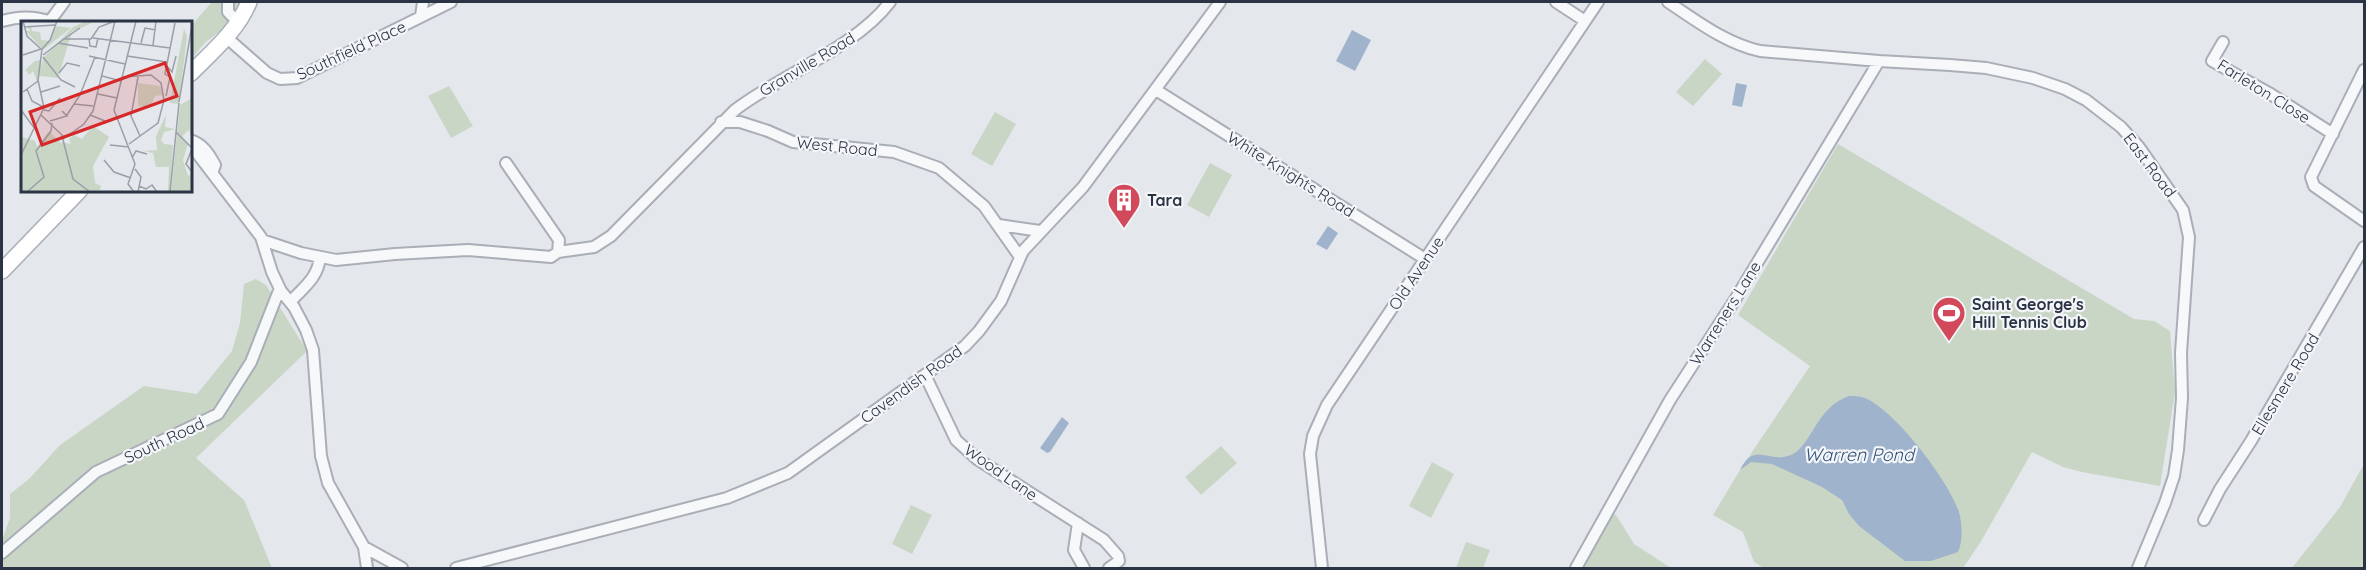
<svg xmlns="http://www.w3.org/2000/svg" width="2366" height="570" font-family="Quicksand,sans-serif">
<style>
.green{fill:#c9d6c5}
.water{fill:#9fb4cc}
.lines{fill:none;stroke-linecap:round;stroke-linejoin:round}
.minor-casing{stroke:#a9aeb7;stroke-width:14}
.secondary-casing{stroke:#a9aeb7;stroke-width:18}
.minor{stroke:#f7f8fa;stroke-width:10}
.secondary{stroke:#fff;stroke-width:15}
.labels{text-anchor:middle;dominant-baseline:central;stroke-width:4.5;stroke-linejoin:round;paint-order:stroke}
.street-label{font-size:16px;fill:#2b3445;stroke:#f4f6f9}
.poi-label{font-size:16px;font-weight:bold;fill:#2b3445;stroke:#f4f6f9;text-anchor:start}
.water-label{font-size:18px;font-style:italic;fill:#34527a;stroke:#f4f6f9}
.inset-road{fill:none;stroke:#9a9fa9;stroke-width:1.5}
.view{fill:#d62828;fill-opacity:0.15;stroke:#d62828;stroke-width:3}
.inset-edge{fill:none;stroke:#2b3445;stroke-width:3}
</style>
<rect width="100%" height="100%" fill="#e4e7ec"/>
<path class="green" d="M212 2H244C238 20 222 30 207 41 201 46 196 54 191 60V26Z
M1705 59 1722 74 1693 106 1676 92Z
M449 86 473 126 451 138 428 96Z
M995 112 1016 124 992 166 971 154Z
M1838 144 2134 319 2154 321 2170 331 2175 392 2160 486 2082 472 2063 467 2032 452 1980 543 1963 568H1764L1754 562 1743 532 1713 515 1740 470 1810 366 1738 315Z
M1210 163 1232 175 1209 217 1187 205Z
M256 279 266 285 307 351 196 458 244 500 272 568H2V540L10 518V494L29 479 60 445 144 386 197 394 232 351 240 323 244 284Z
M1221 446 1237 463 1201 495 1185 477Z
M1432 462 1454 474 1431 518 1409 506Z
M2364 464V568H2292L2340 507Z
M911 505 932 515 912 554 892 544Z
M1609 512 1616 515 1634 544 1671 568H1576Z
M1466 542 1490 550 1483 568H1456Z"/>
<path class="water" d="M1352 30 1371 40 1355 71 1336 61Z
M1736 83 1747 85 1742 107 1732 105Z
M1328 226 1338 233 1327 250 1316 244Z
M1849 396C1853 396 1858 396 1862 397 1892 405 1954 487 1960 516 1962 528 1963 541 1958 552L1931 561H1905L1859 526 1849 514 1842 500 1822 487 1772 464 1751 462 1740 470C1754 442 1766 462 1788 456 1811 450 1815 407 1849 396Z
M1062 417 1069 423 1050 452 1047 453 1040 448Z"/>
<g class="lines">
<defs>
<path id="minor" d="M228 2V12L238 22
M1556 2 1585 21
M1668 2C1697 21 1725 43 1760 51L1879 61 1950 65 1986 68 2033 78 2065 89 2086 100 2121 127 2139 147 2183 210 2189 237 2181 353 2182 398 2178 450 2174 476 2165 503 2138 568
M421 16 423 2
M2 21C19 16 35 16 51 22
M50 21 64 2
M226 37 267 73 280 79 297 78 451 2
M2223 42 2212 61 2269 93 2333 134
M2364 70 2311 177 2314 186 2364 221
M1156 90 1425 259
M721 122H740L768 131 793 142 894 152 939 168 984 206 1020 257
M190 140C203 144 209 154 215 165L212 173
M190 144 261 237 272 272 281 291 294 307 306 330 313 350 321 456 328 483 364 547 402 568
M999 225 1040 231
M262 240 301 253 336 260 395 254 468 250 551 257 558 252 559 240 506 163
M558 252 594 247 611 236 735 110C782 74 855 48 890 2
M290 302C303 288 318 278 320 257
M925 375 956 440 977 459 1104 540 1118 556 1119 561 1109 568
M2204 520 2220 489 2251 441 2364 247
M1078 523 1074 550 1084 568
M364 547 367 568
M2 553 96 472 218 414 251 362 278 293 281 291
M456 568 727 498 788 473 965 346 979 331 1001 301 1023 251 1083 187 1220 2
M1322 568 1310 454 1313 436 1327 405 1598 2
M1576 568 1670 400 1736 298 1879 61"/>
<path id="secondary" d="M190 74C211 53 238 30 249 2
M2 271 80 190"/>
</defs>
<use href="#minor" class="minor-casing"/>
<use href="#secondary" class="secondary-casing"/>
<use href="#minor" class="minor"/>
<use href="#secondary" class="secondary"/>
</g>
<defs>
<symbol id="building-pin" viewBox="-11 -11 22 30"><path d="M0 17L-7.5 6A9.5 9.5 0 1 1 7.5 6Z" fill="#d1495b" stroke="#f4f6f9"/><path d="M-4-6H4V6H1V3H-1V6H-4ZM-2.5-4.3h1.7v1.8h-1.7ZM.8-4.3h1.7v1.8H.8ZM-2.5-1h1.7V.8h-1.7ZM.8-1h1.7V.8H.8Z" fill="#fff"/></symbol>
<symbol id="stadium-pin" viewBox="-11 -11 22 30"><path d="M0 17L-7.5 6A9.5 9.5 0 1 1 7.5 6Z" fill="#d1495b" stroke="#f4f6f9"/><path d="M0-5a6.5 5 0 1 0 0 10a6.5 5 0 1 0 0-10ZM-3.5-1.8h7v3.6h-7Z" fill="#fff"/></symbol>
</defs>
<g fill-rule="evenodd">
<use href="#building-pin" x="1105" y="181" width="38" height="52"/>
<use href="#stadium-pin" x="1930" y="294" width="38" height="52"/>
</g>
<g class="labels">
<g class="street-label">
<text transform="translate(351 50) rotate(-25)">Southfield Place</text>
<text transform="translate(807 64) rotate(-31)">Granville Road</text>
<text transform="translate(2264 91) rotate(32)">Farleton Close</text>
<text transform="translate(837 146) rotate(6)">West Road</text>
<text transform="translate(2150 165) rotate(53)">East Road</text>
<text transform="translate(1291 174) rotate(32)">White Knights Road</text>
<text transform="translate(1416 273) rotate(-56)">Old Avenue</text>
<text transform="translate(1725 313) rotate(-58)">Warreners Lane</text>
<text transform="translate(911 384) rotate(-36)">Cavendish Road</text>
<text transform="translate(2285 384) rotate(-59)">Ellesmere Road</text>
<text transform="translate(164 440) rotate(-25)">South Road</text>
<text transform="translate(1001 472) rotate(35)">Wood Lane</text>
</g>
<g class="poi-label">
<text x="1147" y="200">Tara</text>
<text x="1972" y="304">Saint George's<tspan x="1972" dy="18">Hill Tennis Club</tspan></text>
</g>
<g class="water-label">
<text x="1859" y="454">Warren Pond</text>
</g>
</g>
<g transform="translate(21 21)">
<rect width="171" height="171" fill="#e4e7ec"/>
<path d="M65 0H75L51 11 37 57 19 55 16 60 12 50 8 54 5 49 0 53 14 40 20 39 21 46 22 37 52 6ZM10 5 11 10 19 11 20 19 29 20 35 5 50 7 22 29 5 10H10L7 7ZM163 8 166 15 158 83 149 82ZM117 62 139 65 142 74 134 75 129 87 117 85ZM171 77V118L168 109 161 115 167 123 162 139 167 155 171 153V171H150L159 84ZM145 94 144 106 154 108 143 111 140 119 143 123 152 124 149 171H136L147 170 148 146H135L132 132 122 130 136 129 135 115ZM72 105 88 116 72 145 74 162 80 165 79 169 0 171 1 116 14 120 16 126 28 110 39 121 50 123 48 118 53 114 61 118Z" fill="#c9d6c5"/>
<path class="inset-road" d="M2 0 6 15 20 28M140 0H167M3 6 34 4M72 17 149 27M43 18 59 7M68 18 69 25 75 26 77 17M37 22 67 27M120 22 124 7 135 9M132 24 135 0M2 34 20 28M22 34 43 18H70L78 6 94 0M68 35 104 43M106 35 146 41M22 36 40 59 54 66M145 44 151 51 155 35M38 52 46 42 59 45M81 55 100 60M101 56 130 54 140 62 143 79 137 102 119 115M6 68 11 80 22 86M2 71 17 60M20 71 39 65M77 73 96 77M145 75 149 56 144 53 154 2M158 81 171 4M53 83 72 85M0 89 14 108M23 89 28 90 39 77M20 94 42 115M46 94 59 74 74 36M69 94 84 100 81 99M29 100 46 95 41 90M155 111 171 127M41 115 52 158 69 171M42 118 63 103 72 90 94 0M108 123 119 115 110 95 117 56M89 124 108 126M171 128 165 143 171 151M0 134 23 87 17 59 21 28 29 19 36 0M111 137 115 130 126 133M83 139 93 151 110 157M114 148 120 156 117 171M118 165 125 168 131 164 136 171M6 171 23 156 15 130 30 110 31 102M113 171 107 163 114 143 93 89 115 0M149 171 158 82"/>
<path class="view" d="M144 42 156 75 21 124 9 91Z"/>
<rect width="171" height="171" class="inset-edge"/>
</g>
<rect width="2366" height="570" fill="none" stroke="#2b3445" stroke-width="6"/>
</svg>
